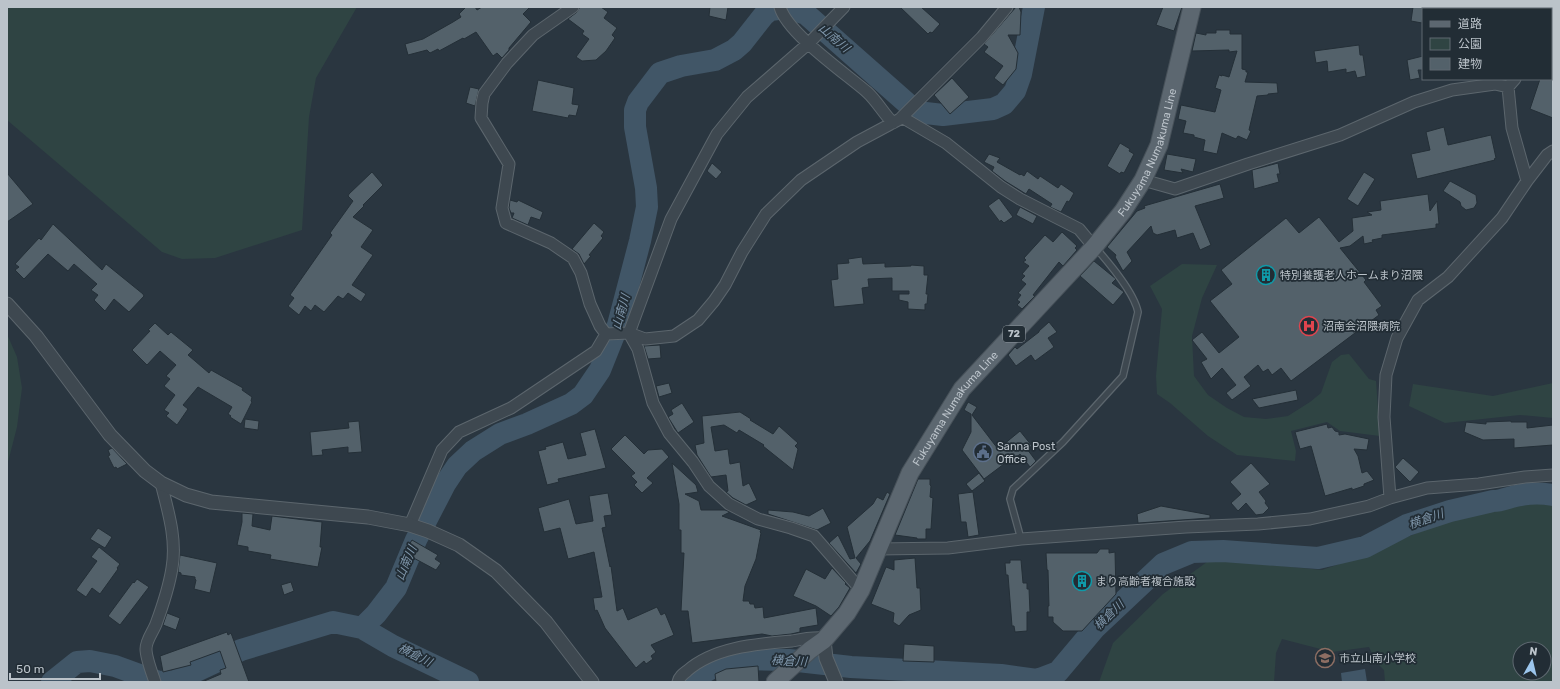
<svg xmlns="http://www.w3.org/2000/svg" width="1560" height="689" font-family="Rubik,'Noto Sans JP',sans-serif">
<style>
.green{fill:#2f4443;fill-rule:evenodd}
.water{fill:#415667}
.lines{fill:none;stroke-linecap:round;stroke-linejoin:round}
.river{stroke:#415667;stroke-width:22}
.building{fill:#53616a;stroke:#242f37}
.service-casing{stroke:#5c666d;stroke-width:8}
.minor-casing{stroke:#5c666d;stroke-width:13}
.tertiary-casing{stroke:#5c666d;stroke-width:15}
.primary-casing{stroke:#475159;stroke-width:19}
.service{stroke:#3e4850;stroke-width:5.5}
.minor{stroke:#3e4850;stroke-width:11}
.tertiary{stroke:#3e4850;stroke-width:13}
.primary{stroke:#5c6770;stroke-width:17}
.labels{text-anchor:middle;dominant-baseline:central;stroke-width:3.5;stroke-linejoin:round;paint-order:stroke}
.shield{fill:#222d35;stroke:#8d969d;stroke-width:1}
.shield-label{font-size:10px;font-weight:bold;fill:#bbc3ca}
.street-label{font-size:11px;fill:#bbc3ca;stroke:#222d35}
.poi-label{font-size:11px;fill:#bbc3ca;stroke:#222d35;text-anchor:start}
.water-label{font-size:12px;font-style:italic;fill:#7f96aa;stroke:#222d35}
</style>
<rect width="100%" height="100%" fill="#2a3640"/>
<path class="green" d="M7 7H357L316 78 309 117 302 230 215 258 182 259 162 252 7 120Z
M1182 264 1217 265 1202 298 1192 336 1194 376 1208 395 1227 408 1244 417 1266 419 1288 416 1310 402 1321 393 1332 362 1341 355 1349 354 1369 379 1376 381 1380 436 1340 431 1327 422 1291 431 1296 451 1295 461 1237 455 1208 436 1170 403 1157 394 1156 376 1162 309 1150 286Z
M7 334 17 357 22 388 17 427 7 466Z
M1553 383V418L1520 415 1445 423 1409 406 1413 384 1493 396Z
M1544 501 1553 503V682H1385L1384 670 1376 662 1369 647 1332 652 1282 639 1276 653 1274 682H1099L1113 643 1163 594 1211 559 1322 570 1365 555 1431 527 1495 509ZM1520 649H1544V673H1520Z"/>
<path class="water" d="M1365 669 1367 682H1342L1341 673Z"/>
<g class="lines">
<path class="river" d="M362 628 376 614 396 588 416 540 445 484 457 466 473 451 500 434 527 424 571 404 583 395 600 370 618 325 640 241 647 207 646 188 635 127V110L638 102 660 73 681 66 715 60 734 50 742 43 764 15 770 10 787 8 806 14 917 112 943 115 993 109 1004 104 1015 91 1021 74 1034 7
M52 682 77 662 90 661 115 666 159 682 175 681 241 650 333 622 362 628 393 646 468 682
M688 682 715 666 735 659 789 660 851 667 1001 675 1037 680 1058 672 1095 628 1163 564 1192 552 1223 551 1318 558 1365 547 1407 525 1450 511 1493 501C1503 501 1511 496 1521 495 1531 493 1543 493 1553 495"/>
</g>
<path class="building" d="M466 7H475L477 10 482 7H530L523 14 531 22 509 48V50L502 58 497 53 493 56 476 32 464 39 463 38 439 51 438 49 430 53 427 50 408 55 405 44 423 39 453 22 461 17 459 14Z
M580 7H601L608 12 604 18 617 28 612 35 615 38 606 51 596 60 582 61 576 57 589 39 582 34 584 31 568 19 577 12Z
M710 7H728L726 20 709 16Z
M900 7H921L940 24 932 33 930 32 928 34Z
M1016 7H1019L1021 12 1020 35H1008L1018 53 1016 69 1003 85 994 78 1003 66 984 52 988 47 984 44Z
M1163 7H1182L1174 31 1156 25Z
M1413 7H1424L1422 23 1411 21Z
M1216 30H1230V34H1242V69L1246 70V72H1248L1245 82 1277 83 1278 93 1268 94V95L1257 96 1249 130 1251 131 1247 140 1238 136 1236 139 1222 133 1217 154 1203 151 1205 140 1194 137V135L1183 133 1186 121 1178 119 1181 105 1215 112 1221 90 1215 88 1219 75 1222 76V75L1229 77 1237 51 1229 52V50L1192 51 1196 33 1206 35V33H1216Z
M1359 45 1360 55H1363L1366 76 1357 78 1355 71 1346 73V69L1328 72 1327 61 1316 63 1314 51Z
M1423 56V70H1418L1420 78 1410 80 1407 60Z
M952 78 969 97 950 114 934 95Z
M1540 79H1553V118L1530 109Z
M538 80 574 88 572 104 579 105 576 116 569 115 568 118 532 111Z
M470 87 479 89 475 106 466 103Z
M1444 127 1448 145 1491 135 1496 158 1494 159 1495 160 1417 179 1411 154 1430 150 1426 132Z
M1120 143 1130 149 1129 151 1134 154 1124 173 1121 172 1120 174 1107 166Z
M989 154 1000 158 997 162 1020 175 1021 174 1024 176 1027 171 1038 179 1040 176 1058 188 1061 184 1074 193 1069 202 1067 201 1061 212 1050 207 1052 204 1029 189 1026 194 1005 181 992 171 994 167 984 162Z
M1167 154 1196 159 1193 172 1181 169 1183 173 1164 170Z
M712 163 722 172 716 179 707 171Z
M1278 163 1280 174H1277L1279 182 1254 189 1252 170Z
M372 172 383 185 363 205 364 206 353 217 373 230 361 247 373 255 352 285 366 294 361 302 348 293 343 299 338 296 324 312 315 305 311 311 305 306 299 315 288 306 294 298 290 295 332 235 330 233 353 201 348 196 349 194Z
M1364 172 1375 179 1358 206 1347 199Z
M7 173 33 204 7 222Z
M1450 181 1476 195 1477 203 1474 208 1466 210 1461 206 1460 202 1443 191Z
M1220 184 1224 198 1195 206 1211 245 1200 250 1193 233 1177 238 1175 230 1157 235 1153 233 1151 226 1127 252 1132 261 1123 271 1115 257 1116 255 1107 247 1137 211 1145 208 1144 206Z
M1428 194 1430 211 1437 201 1439 224H1436V228L1382 235V238L1372 240 1373 242 1364 244 1363 236 1350 246 1340 248 1366 280 1364 282 1382 306 1376 310 1379 315 1291 381 1281 368 1272 375 1268 369 1263 372 1258 365 1244 377 1251 386 1232 400 1226 393 1236 385 1222 368 1211 379 1201 362 1207 359 1192 340 1202 332 1219 353 1239 337 1210 301 1232 284 1221 270 1286 218 1299 233 1319 217 1339 242 1353 231 1352 218 1372 215 1367 212 1381 210 1380 201Z
M999 198 1013 217 1004 223 1001 220 1000 222 988 206Z
M510 200 517 202 518 200 543 212 540 220 531 217 528 225 512 218 514 213H511L509 208Z
M1020 207 1037 216 1033 224 1016 215Z
M594 223 604 232 601 236 603 238 589 255 591 256 584 264 579 254 572 249Z
M53 224 102 270 106 264 143 294 144 296 129 312 114 299 105 311 94 300 98 295 91 290 97 284 74 264 68 271 48 254 24 279 15 270 19 267 15 264 39 238 41 240Z
M1062 232 1077 246 1075 248 1077 250 1063 266 1059 262 1033 295 1035 296 1022 309 1017 305 1020 302 1017 300 1021 295 1018 293 1026 284 1021 280 1025 276 1022 274 1029 266 1023 262 1026 260 1024 258 1045 235 1053 242Z
M862 257 863 264 885 263V267L911 266V265L924 266V275H928L926 294H928L927 304H925V310L908 309V302L899 300V294H909V291H892V278L868 279 869 287 862 288 864 304 834 307 831 280 838 279 837 264 849 263 848 259Z
M1094 261 1116 279 1112 283 1124 292 1113 305 1080 276Z
M1049 322 1057 332 1048 338 1054 347 1035 361 1031 355 1016 366 1008 355 1015 347 1017 349 1039 332V331Z
M155 323 168 335 171 332 193 350 188 355 209 373 211 370 243 388 242 390 252 397 251 401 252 402 241 424 230 417 231 416 228 414 232 407 198 387 183 405 188 409 177 425 166 416 169 413 164 410 175 395 164 386 170 379 166 376 176 365 160 351 147 365 132 350 150 331 148 330Z
M660 345 661 358 648 359 644 346Z
M669 383 672 393 659 397 656 386Z
M1296 390 1298 400 1259 408 1252 399Z
M968 402 977 407 972 415 998 449 1020 431 1032 446 1027 449 1036 461 1030 467 1020 454 1013 460 1012 458 984 479 962 450 971 432V414L964 410Z
M682 403 694 422 678 433 668 417 673 414 671 410Z
M740 412 751 419 750 420 773 434 779 426 798 443 795 446 798 449 793 470 763 446 764 445 739 430 737 433 724 425 711 427 715 451 728 449 730 464 740 462 743 486 749 483 757 500 746 505 733 498 726 492 728 491 726 475 711 477 697 455 695 445 704 443 702 416Z
M245 419 259 421 258 430 244 428Z
M359 421 362 452 348 453V447L322 450 323 455 312 456 310 432 349 428 348 422Z
M1511 421V422H1527V428L1553 425V445L1514 448V439L1483 440 1464 432 1466 422 1486 424V422Z
M1327 424 1328 428 1332 427 1335 431 1339 432V435L1345 434 1369 439 1367 450 1354 449 1358 456 1362 473 1367 471 1374 480 1364 484V486L1352 490V488L1325 496 1311 446 1300 449 1295 432Z
M595 429 606 468 558 479 559 482 547 485 538 451 546 449 545 447 563 442 568 459 586 455 580 433Z
M625 435 644 454 648 450 662 449 669 457 647 478 653 483 642 493 634 485 637 482 631 476 635 473 611 449Z
M112 448 127 464 117 469 116 467 114 468 108 456 110 455 108 450Z
M1403 458 1419 472 1410 482 1395 467Z
M672 463 696 485 698 492 685 494 699 501 701 510H725L730 512 722 516 761 530 760 532 761 533 756 559 745 586 743 601H749L750 604H754L755 608 763 607 764 618 816 608 818 625 800 628V632L791 634 772 636 762 634 692 643 688 611H681L684 553H681V530H679V504Z
M1251 463 1270 484 1259 492 1266 501 1265 503 1269 508 1263 514 1256 515 1246 503 1238 511 1231 503 1241 494 1230 482Z
M979 473 985 481 972 491 966 484Z
M918 479H930V485L931 486 930 497 933 498 931 529H926V539H917V538L895 535Z
M887 492 890 494 870 541 856 558 861 564 856 573 829 543 838 535 850 559 855 558 847 527 873 504 877 497 883 500Z
M973 492 979 535 968 537 966 522H961L958 494Z
M608 493 612 515 604 516 606 527 602 528 610 567 611 566 617 611 623 608 628 620 657 607 661 615 665 613 674 635 651 645 656 652 651 656 653 659 646 664 644 661 636 668 605 628 597 610 595 611 593 598 602 597 594 552 568 559 560 528 544 532 538 508 569 499 576 524 593 521 589 496Z
M1161 506 1210 515V518L1138 523 1137 514Z
M823 508 831 523 817 530 768 514V510L793 512 809 516Z
M242 513 253 514 252 526 270 530 272 516 322 522 320 547H322L318 567 270 559 271 555 248 551V547L237 545 242 522Z
M98 528 112 537 105 548 90 539Z
M412 540 438 555 435 559 441 563 436 570 408 555 409 553 405 551Z
M99 547 120 564 117 568 118 569 100 594 92 588 86 597 76 590 97 561 91 557Z
M1100 549H1109V553L1115 552 1116 594 1082 631H1063L1053 622V617H1048V606H1049L1048 570H1047L1046 553H1097Z
M180 555 217 563 210 593 194 589 196 580 195 579V577L181 575V573L178 572Z
M915 558 917 588H920L921 610 909 615 899 626 893 622 894 613 871 604 886 567 894 570V560Z
M1010 560H1021L1023 583H1027V589H1029L1030 612H1027V631L1015 632 1014 626H1012L1008 575H1006L1005 563H1010Z
M832 568 846 583 845 584 850 588 839 607 831 616 816 606 793 596 806 569 825 579Z
M137 579 149 587 120 625 108 616 133 582 134 583Z
M291 582 294 591 284 595 281 585Z
M167 613 180 618 176 630 163 625Z
M227 632 228 635 231 633 249 682H202L221 674 220 670 226 668 220 651 190 662 191 665 163 672 160 656Z
M904 644 934 646V662L903 661Z
M758 666 759 682H716L715 674 726 669Z"/>
<g class="lines">
<defs>
<path id="service" d="M1021 539 1010 499 1013 489 1063 442 1123 376 1138 312C1134 292 1109 263 1095 247"/>
<path id="minor" d="M573 7 533 35 507 63 484 94 482 103 481 118 509 164 502 208 506 223 551 243 573 258 581 273 590 304 600 326 606 334
M780 7C787 33 845 73 867 92 877 101 883 113 893 123
M844 7 809 43 747 97 717 134 671 219 629 333 638 349 653 403 669 433 693 462 709 486 729 504 758 519 791 528 814 536 861 590
M1549 9V7
M1508 87 1512 128 1527 181
M1508 87 1515 79
M903 116 905 119 946 143 1001 187 1020 199 1079 229 1094 247
M1143 180 1175 189 1248 164 1340 135 1414 102 1452 90 1495 84 1508 87
M606 334 629 333 645 339 674 336 698 320 714 301 725 285 742 252 766 214 801 180 857 142 900 119 982 37 1007 7
M1390 498 1384 417 1386 375 1397 338 1418 300 1448 277 1502 218 1527 181 1547 155 1553 151
M410 525 442 450 459 432 511 408 529 396 596 351 606 334
M878 549 948 548 1021 539 1186 527 1258 524 1310 519 1369 506 1390 498 1427 488 1479 484 1525 477 1553 475
M155 682C152 673 146 658 146 649 146 640 153 632 156 624 163 605 169 587 172 568 177 539 168 511 161 483
M678 682C679 677 683 674 687 671 714 647 757 644 792 641 802 639 815 637 825 638"/>
<path id="tertiary" d="M7 304 36 336 110 435 145 471 161 483 186 495 211 502 368 517 410 525 428 531 459 545 496 571 546 622 592 682
M824 640 826 658 836 682"/>
<g id="primary">
<path id="s1" d="M775 682 810 650 824 640 847 613 861 590 910 473 962 389 1094 247 1123 211 1143 180 1159 145 1192 7"/>
</g>
</defs>
<use href="#service" class="service-casing"/>
<use href="#minor" class="minor-casing"/>
<use href="#tertiary" class="tertiary-casing"/>
<use href="#primary" class="primary-casing"/>
<use href="#service" class="service"/>
<use href="#minor" class="minor"/>
<use href="#tertiary" class="tertiary"/>
<use href="#primary" class="primary"/>
</g>
<defs>
<symbol id="building-ring" viewBox="-11 -11 22 22"><circle r="9.5" fill="#222d35" stroke="#0f9aa8" stroke-width="1.5"/><path d="M-4-6H4V6H1V3H-1V6H-4ZM-2.5-4.3h1.7v1.8h-1.7ZM.8-4.3h1.7v1.8H.8ZM-2.5-1h1.7V.8h-1.7ZM.8-1h1.7V.8H.8Z" fill="#0f9aa8"/></symbol>
<symbol id="hospital-ring" viewBox="-11 -11 22 22"><circle r="9.5" fill="#222d35" stroke="#e0444e" stroke-width="1.5"/><path d="M-5-5h3v3.5h4V-5h3V5h-3V1.5h-4V5h-3Z" fill="#e0444e"/></symbol>
<symbol id="civic-ring" viewBox="-11 -11 22 22"><circle r="9.5" fill="#222d35" stroke="#5c6f8a" stroke-width="1.5"/><path d="M-.6-6.5H3V-4.5H.6V-3L4-1V1h2V6H-6V1h2V-1L-.6-3ZM-1.2 2.5V6h2.4V2.5Z" fill="#5c6f8a"/></symbol>
<symbol id="school-ring" viewBox="-11 -11 22 22"><circle r="9.5" fill="#222d35" stroke="#8d6e63" stroke-width="1.5"/><path d="M0-5L7-2L0 1L-7-2ZM-4 1L0 2.5L4 1V4Q0 6-4 4Z" fill="#8d6e63"/></symbol>
</defs>
<g fill-rule="evenodd">
<use href="#building-ring" x="1255" y="264" width="22" height="22"/>
<use href="#hospital-ring" x="1298" y="315" width="22" height="22"/>
<use href="#civic-ring" x="972" y="441" width="22" height="22"/>
<use href="#building-ring" x="1071" y="570" width="22" height="22"/>
<use href="#school-ring" x="1314" y="647" width="22" height="22"/>
</g>
<g class="labels">
<rect class="shield" x="1003" y="326" width="22" height="16" rx="3"/>
<g class="shield-label">
<text x="1014" y="334">72</text>
</g>
<g class="street-label">
<text stroke="none"><textPath href="#s1" startOffset="657">Fukuyama Numakuma Line</textPath></text>
<text stroke="none"><textPath href="#s1" startOffset="333">Fukuyama Numakuma Line</textPath></text>
</g>
<g class="poi-label">
<text x="1280" y="275">特別養護老人ホームまり沼隈</text>
<text x="1323" y="326">沼南会沼隈病院</text>
<text x="997" y="446">Sanna Post<tspan x="997" dy="13">Office</tspan></text>
<text x="1096" y="581">まり高齢者複合施設</text>
<text x="1339" y="658">市立山南小学校</text>
</g>
<g class="water-label">
<text transform="translate(834 38) rotate(41)">山南川</text>
<text transform="translate(621 312) rotate(-74)">山南川</text>
<text transform="translate(1426 519) rotate(-19)">横倉川</text>
<text transform="translate(406 563) rotate(-67)">山南川</text>
<text transform="translate(1109 615) rotate(-44)">横倉川</text>
<text transform="translate(415 655) rotate(27)">横倉川</text>
<text transform="translate(789 661) rotate(3)">横倉川</text>
</g>
</g>
<rect width="1560" height="689" fill="none" stroke="#bbc3ca" stroke-width="16"/>
<rect x="1422" y="8" width="130" height="72" fill="#222d35" stroke="#5f6971"/>
<rect x="1430" y="21" width="20" height="6" fill="#5c6770" stroke="#5f6971"/>
<text x="1458" y="28" font-size="12" fill="#bbc3ca">道路</text>
<rect x="1430" y="38" width="20" height="12" fill="#2f4443" stroke="#5f6971"/>
<text x="1458" y="48" font-size="12" fill="#bbc3ca">公園</text>
<rect x="1430" y="58" width="20" height="12" fill="#53616a" stroke="#5f6971"/>
<text x="1458" y="68" font-size="12" fill="#bbc3ca">建物</text>
<g transform="translate(1532 661) rotate(8)"><circle r="19" fill="#222d35" stroke="#5f6971"/>
<path d="M0-3L7 15L0 10L-7 15Z" fill="#9cc6ed"/>
<text y="-6" font-size="11" font-weight="bold" text-anchor="middle" fill="#bbc3ca">N</text>
</g>
<path d="M10 673v6h90v-6" fill="none" stroke="#bbc3ca" stroke-width="2"/>
<text x="16" y="673" font-size="12" fill="#bbc3ca" stroke="#222d35" stroke-width="3" paint-order="stroke">50 m</text>
</svg>
